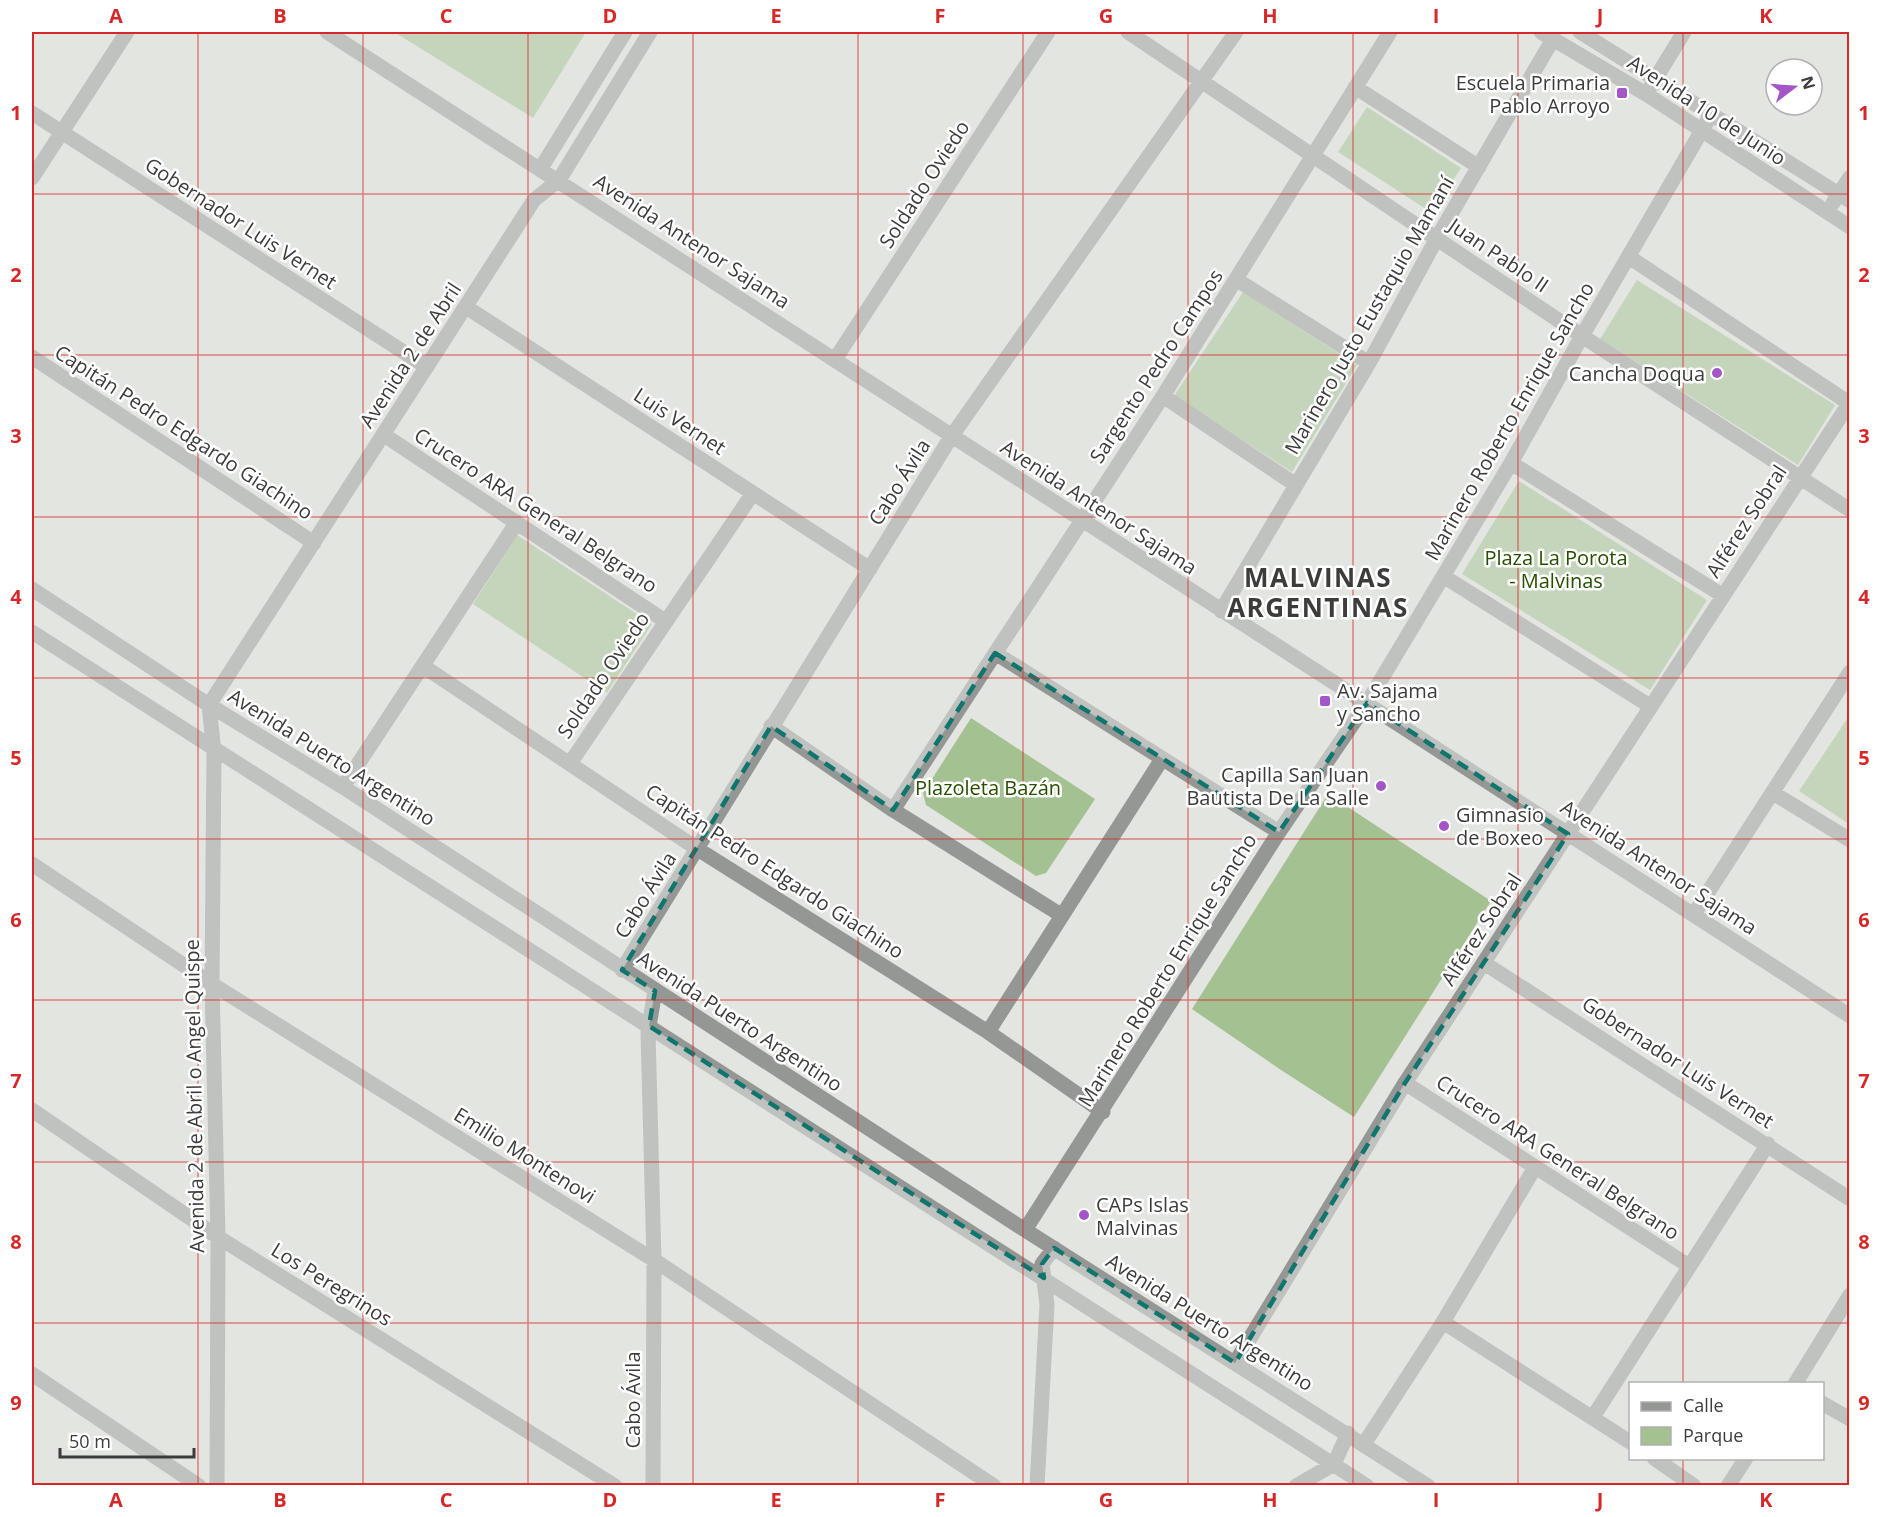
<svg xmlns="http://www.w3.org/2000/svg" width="1881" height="1517" font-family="'Open Sans',sans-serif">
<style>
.green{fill:#a3c191}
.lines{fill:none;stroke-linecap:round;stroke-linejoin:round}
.minor{stroke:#959795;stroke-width:15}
.marked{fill:none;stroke:#0f766e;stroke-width:4.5;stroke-dasharray:12 8;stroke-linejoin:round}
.grid{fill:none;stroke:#d62828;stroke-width:1.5;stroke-opacity:0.55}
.poi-dot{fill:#a456c8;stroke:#fff;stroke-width:2}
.labels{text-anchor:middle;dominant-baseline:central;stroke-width:5;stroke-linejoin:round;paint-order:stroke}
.poi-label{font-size:20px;fill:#3c3d3b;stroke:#fff;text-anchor:end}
.street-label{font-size:20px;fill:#3c3d3b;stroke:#fff}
.park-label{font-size:20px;fill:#284f00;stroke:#fff}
.district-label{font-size:26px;font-weight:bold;letter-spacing:1.5px;fill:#3c3d3b;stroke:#fff}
.neatline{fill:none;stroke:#d62828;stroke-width:2}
.grid-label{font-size:20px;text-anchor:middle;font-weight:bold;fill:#d62828}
</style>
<rect width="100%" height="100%" fill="#e2e5e0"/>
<path class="green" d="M394 32H586L533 118Z
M1367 107 1461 168 1432 213 1338 152Z
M1637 280 1835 405 1798 465 1600 339Z
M1243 292 1357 365 1292 472 1174 396Z
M1519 481 1707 600 1650 690 1462 574Z
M517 535 652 624 607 693 473 604Z
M1849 716V824L1799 791Z
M971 718 1095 799 1046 873 1036 876 926 805 923 793Z
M1328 794 1491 901 1354 1117 1281 1070 1192 1009Z"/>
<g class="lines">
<path class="minor" d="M327 32 1850 1016
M1128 32 1582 336 1850 510
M1541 32 1646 94 1850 227
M1580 32 1850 201
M1651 86 1684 32
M1355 87 1479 167
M32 113 427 367
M541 168 625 32
M32 178 127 32
M1833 203 1850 177
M1629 257 1849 403
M1237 280 1369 363
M466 307 870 569
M32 357 314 543
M836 358 1048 32
M1163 396 1296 485
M384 435 665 621
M1511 463 1722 595
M1443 576 1650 706
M32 589 209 705 343 787 1025 1230 1428 1486
M1221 611 1369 363 1437 238 1553 39
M32 632 1367 1486
M995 653 1279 832
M423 666 699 850 988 1032 1103 1112
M771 726 893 810 1061 915
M571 762 753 493
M343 787 517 522
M1773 793 1850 840
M893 810 1163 396 1390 32
M32 864 212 984 654 1260 994 1486
M1694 914 1850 672
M1484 963 1850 1199
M622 970 951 437 1236 32
M988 1032 1162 759
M1405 1083 1689 1266
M32 1110 218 1237 615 1486
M1025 1230 1279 832 1367 703 1511 463 1582 336 1712 113
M1443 1322 1630 1442
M1235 1363 1405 1083 1850 402
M32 1374 199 1486
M1795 1384 1850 1295
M1822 1403 1850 1419
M1593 1417 1768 1144
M1364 1444 1443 1322 1534 1169
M1654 1458 1694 1486
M217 1486 218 1237 212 984 214 752 209 705 534 200 559 180 650 32
M653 1486 654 1260 648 1032 655 991
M1037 1486 1047 1305 1042 1264 1054 1248
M1296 1486 1334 1464 1348 1433
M1728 1486 1746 1458"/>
</g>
<path d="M0 0H1881V1517H0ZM995 653 1279 832 1367 703 1568 834 1405 1083 1235 1363 1054 1248 1042 1264 1044 1278 649 1026 655 991 622 970 771 726 893 810Z" fill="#e2e5e0" fill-opacity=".55" fill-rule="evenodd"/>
<path class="marked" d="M995 653 1279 832 1367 703 1568 834 1405 1083 1235 1363 1054 1248 1042 1264 1044 1278 649 1026 655 991 622 970 771 726 893 810Z"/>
<path class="grid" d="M198 32V1486M363 32V1486M528 32V1486M693 32V1486M858 32V1486M1023 32V1486M1188 32V1486M1353 32V1486M1518 32V1486M1683 32V1384M32 194H1850M32 355H1850M32 517H1850M32 678H1850M32 839H1850M32 1000H1850M32 1162H1850M32 1323H1850M1683 1458V1486"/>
<g class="poi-dot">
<rect x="1616" y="87" width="12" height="12" rx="3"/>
<circle cx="1717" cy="373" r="6"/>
<rect x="1319" y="695" width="12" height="12" rx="3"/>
<circle cx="1381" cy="786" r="6"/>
<circle cx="1444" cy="826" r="6"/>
<circle cx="1084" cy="1215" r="6"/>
</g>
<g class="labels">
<g class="poi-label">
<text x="1610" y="82">Escuela Primaria<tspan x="1610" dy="23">Pablo Arroyo</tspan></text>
<text x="1705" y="373">Cancha Doqua</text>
<text x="1337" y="690" text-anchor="start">Av. Sajama<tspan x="1337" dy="23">y Sancho</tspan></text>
<text x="1369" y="774">Capilla San Juan<tspan x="1369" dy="23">Bautista De La Salle</tspan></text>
<text x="1456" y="814" text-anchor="start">Gimnasio<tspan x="1456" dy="23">de Boxeo</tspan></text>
<text x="1096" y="1204" text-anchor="start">CAPs Islas<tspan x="1096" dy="23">Malvinas</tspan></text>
</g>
<g class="street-label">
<text transform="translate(1707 110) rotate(33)">Avenida 10 de Junio</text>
<text transform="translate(924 184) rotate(-57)">Soldado Oviedo</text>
<text transform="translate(241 223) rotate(33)">Gobernador Luis Vernet</text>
<text transform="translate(692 241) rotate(33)">Avenida Antenor Sajama</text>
<text transform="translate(1499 255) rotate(34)">Juan Pablo II</text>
<text transform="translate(1369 315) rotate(-60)">Marinero Justo Eustaquio Mamaní</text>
<text transform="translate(410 355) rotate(-57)">Avenida 2 de Abril</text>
<text transform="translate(1156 366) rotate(-57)">Sargento Pedro Campos</text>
<text transform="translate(680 421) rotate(33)">Luis Vernet</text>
<text transform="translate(1509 421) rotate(-60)">Marinero Roberto Enrique Sancho</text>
<text transform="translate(184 432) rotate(33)">Capitán Pedro Edgardo Giachino</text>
<text transform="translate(899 482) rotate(-58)">Cabo Ávila</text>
<text transform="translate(1099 507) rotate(33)">Avenida Antenor Sajama</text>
<text transform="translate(536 510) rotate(33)">Crucero ARA General Belgrano</text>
<text transform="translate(1746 521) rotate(-57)">Alférez Sobral</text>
<text transform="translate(603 675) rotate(-56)">Soldado Oviedo</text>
<text transform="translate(332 757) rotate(32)">Avenida Puerto Argentino</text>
<text transform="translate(1659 867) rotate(33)">Avenida Antenor Sajama</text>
<text transform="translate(775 871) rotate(33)">Capitán Pedro Edgardo Giachino</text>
<text transform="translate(645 895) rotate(-58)">Cabo Ávila</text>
<text transform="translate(1481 929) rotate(-57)">Alférez Sobral</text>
<text transform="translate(1167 970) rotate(-58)">Marinero Roberto Enrique Sancho</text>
<text transform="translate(740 1021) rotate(33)">Avenida Puerto Argentino</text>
<text transform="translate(1678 1062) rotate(33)">Gobernador Luis Vernet</text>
<text transform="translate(194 1096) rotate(-91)">Avenida 2 de Abril o Angel Quispe</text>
<text transform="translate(525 1155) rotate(32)">Emilio Montenovi</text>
<text transform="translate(1558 1157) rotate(33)">Crucero ARA General Belgrano</text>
<text transform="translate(332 1284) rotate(32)">Los Peregrinos</text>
<text transform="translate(1210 1322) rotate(32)">Avenida Puerto Argentino</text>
<text transform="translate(632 1400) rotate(-90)">Cabo Ávila</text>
</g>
<g class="park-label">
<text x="1556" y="557">Plaza La Porota<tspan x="1556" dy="23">- Malvinas</tspan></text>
<text x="988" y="787">Plazoleta Bazán</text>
</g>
<g class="district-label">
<text x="1318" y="577">MALVINAS<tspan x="1318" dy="30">ARGENTINAS</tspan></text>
</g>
</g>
<rect width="1881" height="1517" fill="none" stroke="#ffffff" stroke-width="66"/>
<rect x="1629" y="1382" width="195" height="78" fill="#ffffff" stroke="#b1b1b1" stroke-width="1.5"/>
<rect x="1641" y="1402" width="30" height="9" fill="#959795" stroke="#b1b1b1" stroke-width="1.5"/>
<text x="1683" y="1412" font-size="18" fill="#3c3d3b">Calle</text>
<rect x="1641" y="1427" width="30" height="18" fill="#a3c191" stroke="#b1b1b1" stroke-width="1.5"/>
<text x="1683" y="1442" font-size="18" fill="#3c3d3b">Parque</text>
<g transform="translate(1794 87) rotate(73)"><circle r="28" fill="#ffffff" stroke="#b1b1b1" stroke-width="1.5"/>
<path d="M0-4.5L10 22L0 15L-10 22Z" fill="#a456c8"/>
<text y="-9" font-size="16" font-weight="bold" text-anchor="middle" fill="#3c3d3b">N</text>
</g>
<path d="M60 1448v9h134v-9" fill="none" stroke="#3c3d3b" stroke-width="3"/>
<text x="69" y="1448" font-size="18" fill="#3c3d3b" stroke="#ffffff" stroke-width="4.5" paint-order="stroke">50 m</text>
<rect x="33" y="33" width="1815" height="1451" class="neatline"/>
<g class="grid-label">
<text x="116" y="23">A</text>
<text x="280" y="23">B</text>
<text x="446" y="23">C</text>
<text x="610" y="23">D</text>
<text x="776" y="23">E</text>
<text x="940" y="23">F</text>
<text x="1106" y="23">G</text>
<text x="1270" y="23">H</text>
<text x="1436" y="23">I</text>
<text x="1600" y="23">J</text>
<text x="1766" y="23">K</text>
<text x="16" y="120">1</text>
<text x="1864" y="120">1</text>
<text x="16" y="282">2</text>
<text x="1864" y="282">2</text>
<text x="16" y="443">3</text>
<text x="1864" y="443">3</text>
<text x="16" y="604">4</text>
<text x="1864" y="604">4</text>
<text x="16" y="765">5</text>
<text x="1864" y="765">5</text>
<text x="16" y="927">6</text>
<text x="1864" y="927">6</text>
<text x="16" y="1088">7</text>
<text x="1864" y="1088">7</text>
<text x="16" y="1249">8</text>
<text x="1864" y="1249">8</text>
<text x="16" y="1410">9</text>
<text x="1864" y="1410">9</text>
<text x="116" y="1507">A</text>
<text x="280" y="1507">B</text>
<text x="446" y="1507">C</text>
<text x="610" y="1507">D</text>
<text x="776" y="1507">E</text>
<text x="940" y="1507">F</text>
<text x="1106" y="1507">G</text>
<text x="1270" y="1507">H</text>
<text x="1436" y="1507">I</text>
<text x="1600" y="1507">J</text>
<text x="1766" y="1507">K</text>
</g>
</svg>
